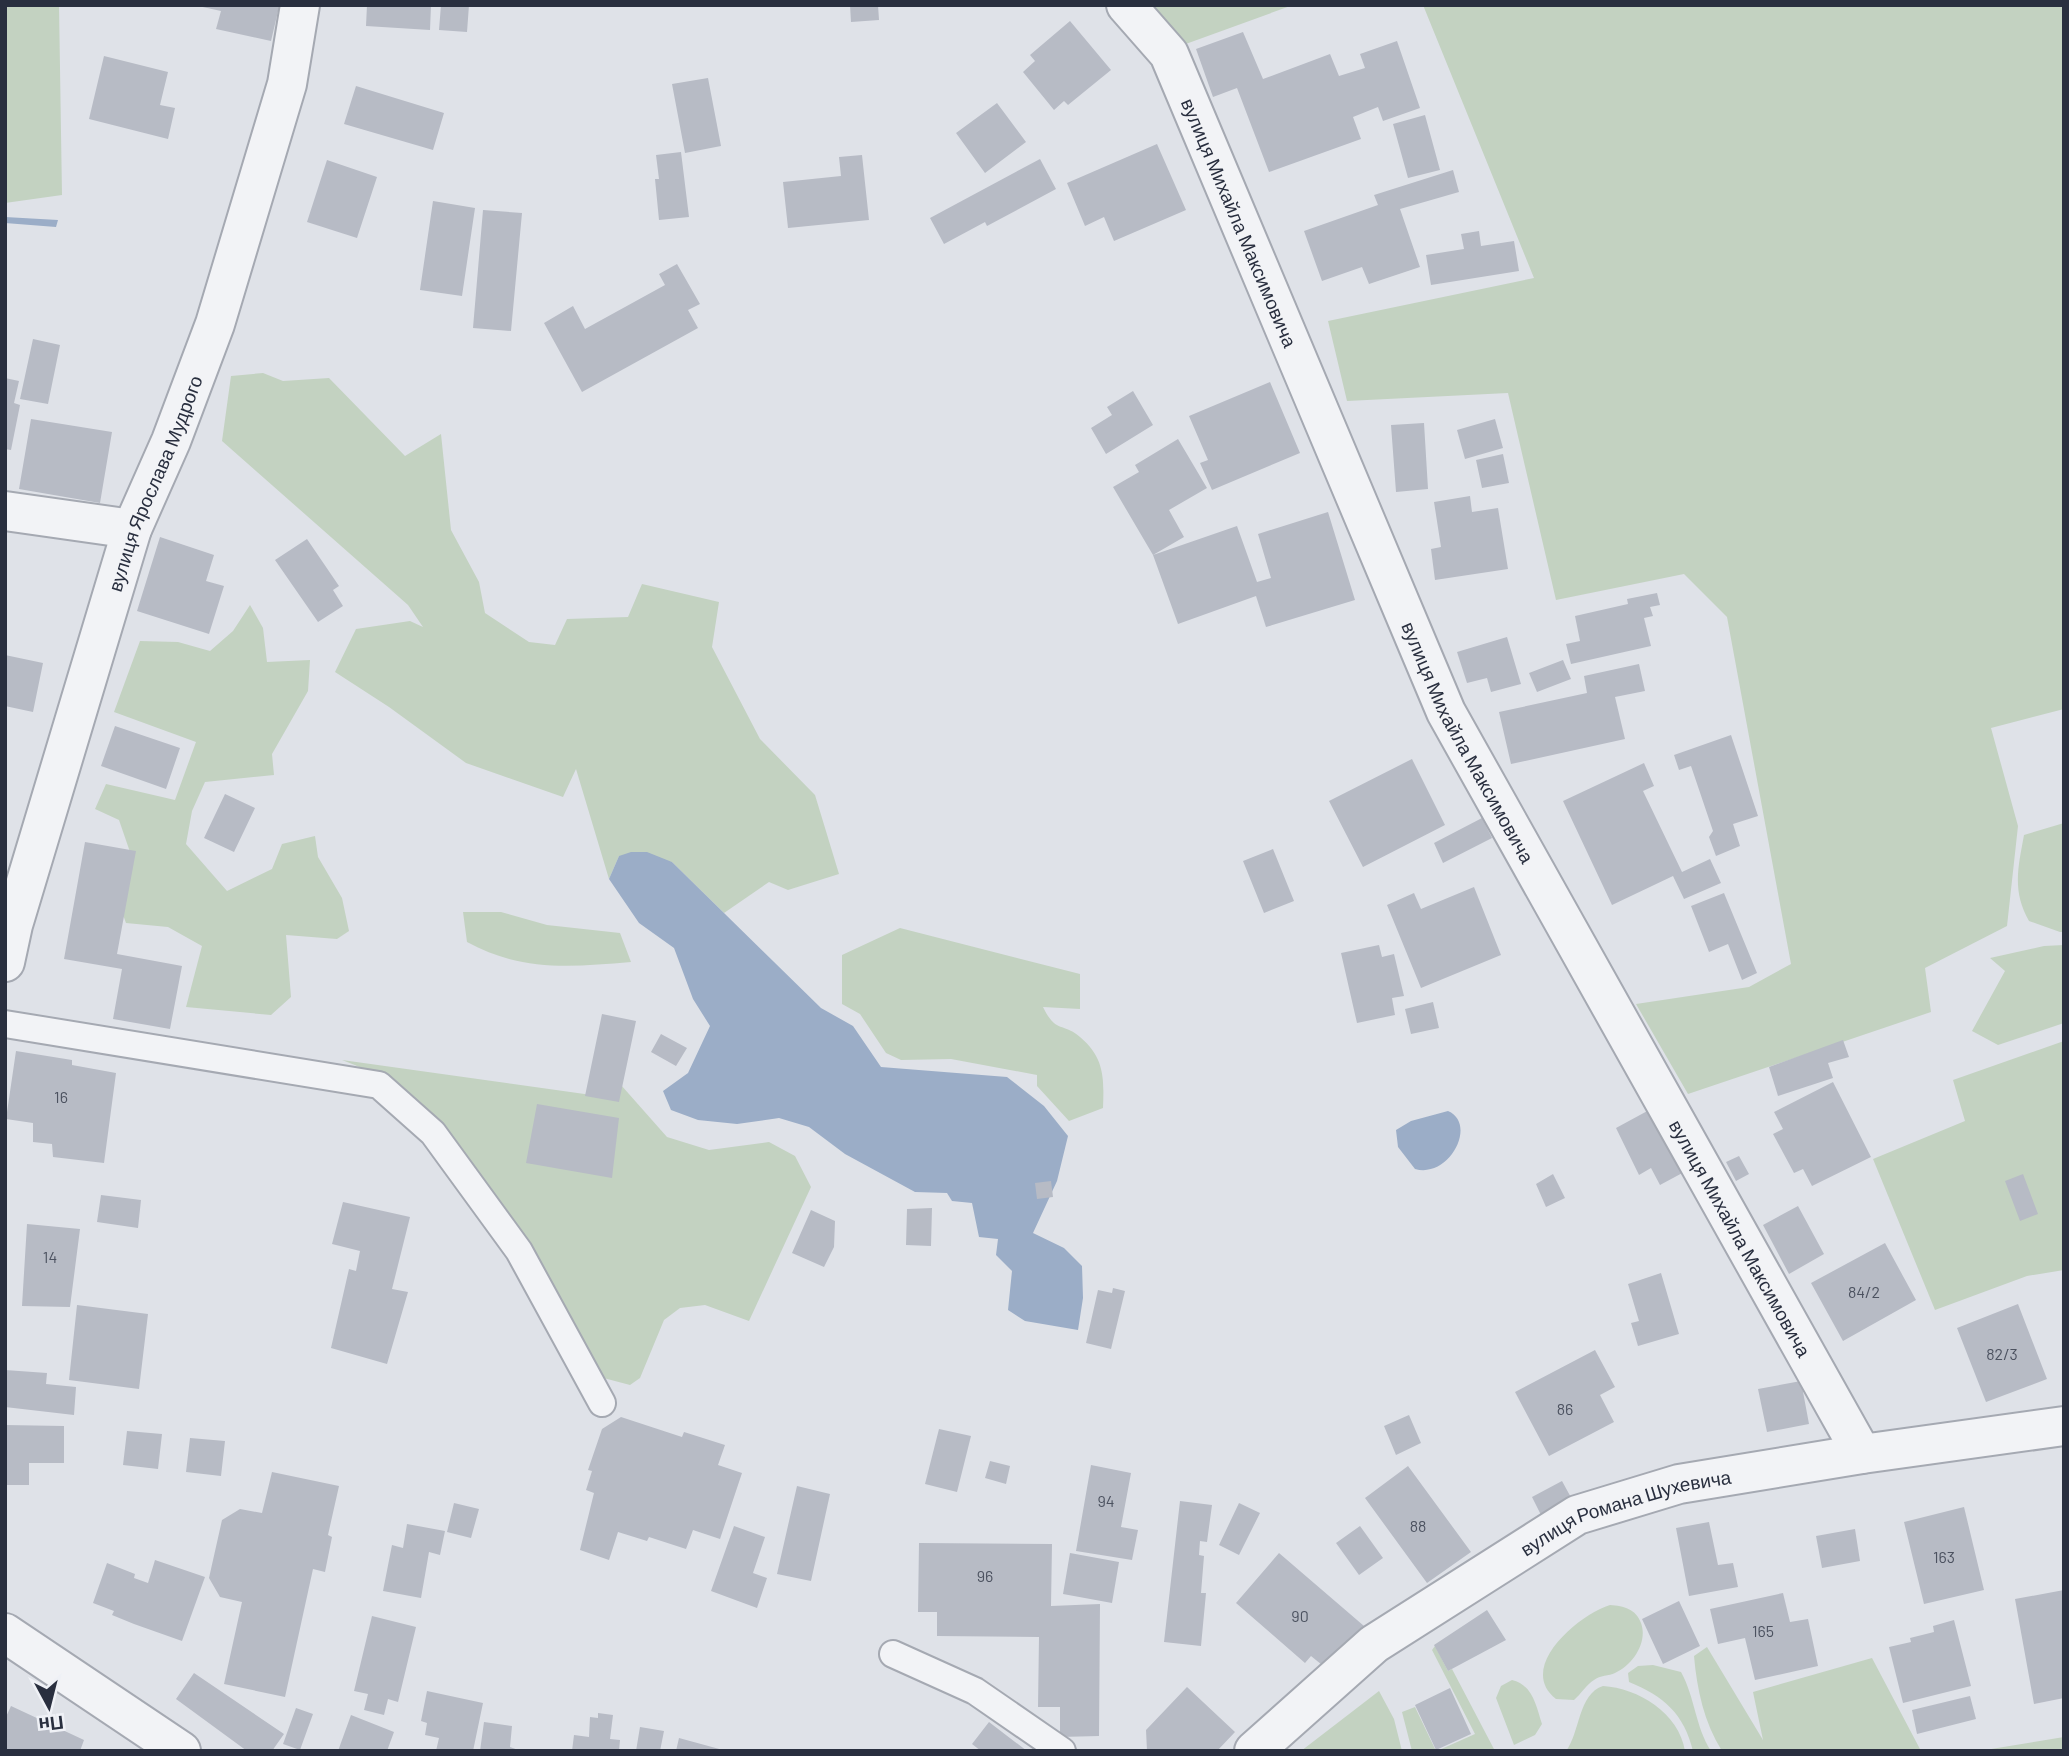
<svg xmlns="http://www.w3.org/2000/svg" width="2069" height="1756" font-family="Barlow,sans-serif">
<style>
.green{fill:#c3d2c1}
.water{fill:#9badc7}
.building{fill:#b7bbc5}
.lines{fill:none;stroke-linecap:round;stroke-linejoin:round}
.lane-casing{stroke:#a5a9b2;stroke-width:30}
.street-casing{stroke:#a5a9b2;stroke-width:42}
.lane{stroke:#f2f3f6;stroke-width:26}
.street{stroke:#f2f3f6;stroke-width:38}
.labels{text-anchor:middle;dominant-baseline:central;stroke-width:7;stroke-linejoin:round;paint-order:stroke}
.number-label{font-size:16px;fill:#4c5260}
.street-label{font-size:19px;fill:#292f3f;stroke:#eff1f6}
</style>
<rect width="100%" height="100%" fill="#dfe2e8"/>
<path class="green" d="M5 5H59L62 195 5 203Z
M1150 5H1293L1183 45Z
M1423 5H2064V709L1991 728 2018 826 2007 926 1925 968 1931 1012 1688 1094 1636 1004 1749 987 1791 964 1727 617 1684 574 1556 600 1508 393 1347 401 1328 321 1534 278Z
M263 373 283 381 329 378 405 456 441 434 451 530 479 582 485 613 529 642 555 645 567 619 628 617 642 584 719 602 712 647 760 739 815 795 839 874 788 890 769 882 724 913 672 862 619 856 609 879 576 769 563 797 466 763 389 707 335 672 356 629 410 621 423 627 408 605 222 441 231 376Z
M250 605 263 628 267 662 310 660 308 691 272 754 274 775 205 782 192 811 186 844 227 891 272 869 282 844 315 836 318 857 342 898 349 931 337 939 286 935 291 997 271 1015 186 1007 202 946 168 927 126 923 113 887 130 852 119 820 95 809 106 784 175 800 196 742 114 712 140 641 178 642 210 651 233 631Z
M2064 823V932H2060L2029 921C2012 891 2018 868 2024 835Z
M463 912H501L547 925 620 933 631 962C570 967 522 972 467 942Z
M900 928 1080 974V1009L1043 1007C1056 1034 1063 1022 1080 1037 1105 1058 1104 1079 1103 1108L1069 1121 1037 1086V1075L951 1059 901 1060 886 1053 860 1014 842 1004V955Z
M2064 945V1023L1998 1045 1972 1031 2005 971 1990 958 2044 946Z
M2064 1041V1270L2027 1276 1935 1310 1873 1159 1965 1121 1953 1080Z
M342 1060 613 1098 621 1085 667 1137 709 1150 769 1142 795 1156 811 1187 749 1321 705 1305 680 1308 664 1320 640 1378 630 1385 596 1376 431 1113C403 1089 377 1073 342 1060Z
M1610 1605C1624 1606 1636 1609 1641 1623 1648 1642 1633 1665 1615 1673 1609 1676 1600 1675 1594 1680 1587 1684 1581 1694 1574 1700L1556 1699C1516 1668 1578 1615 1610 1605Z
M1435 1646 1448 1671 1452 1669 1495 1751H1437L1475 1734 1432 1650Z
M1707 1647 1763 1740 1753 1692 1872 1658 1921 1751H1722C1704 1722 1697 1690 1694 1656Z
M1653 1665 1681 1672C1695 1697 1695 1726 1711 1751H1693C1684 1714 1664 1696 1629 1682L1628 1673 1638 1666Z
M1512 1680C1533 1685 1536 1706 1542 1724L1535 1735 1514 1745 1496 1698 1501 1686Z
M1603 1686C1638 1688 1679 1713 1685 1751H1566C1580 1733 1578 1694 1603 1686Z
M1379 1691 1394 1719 1402 1751H1301Z
M1415 1707 1436 1751H1412L1402 1712Z
M2064 1737V1751H1979Z"/>
<path class="water" d="M5 217 58 220 56 227 5 223Z
M631 852H647L672 862 821 1008 853 1026 881 1067 1007 1077 1044 1106 1068 1136 1057 1181 1033 1233 1064 1248 1082 1266 1083 1298 1078 1330 1025 1321 1008 1310 1012 1271 996 1255 998 1239 979 1237 972 1203 952 1201 947 1193 915 1192 845 1154 809 1127 779 1118 737 1124 698 1120 671 1110 663 1091 688 1073 710 1026 693 999 674 948 639 923 609 879 619 856Z
M1448 1111C1478 1124 1449 1179 1415 1169L1398 1147 1396 1130 1411 1121Z"/>
<path class="building" d="M273 5 279 7 271 41 216 29 221 11 198 6Z
M367 5H431L430 30 366 26Z
M441 5H469L467 32 439 30Z
M850 5H878L879 20 851 22Z
M1070 21 1111 70 1068 105 1064 101 1054 110 1023 72 1035 61 1030 55Z
M1243 32 1263 79 1330 54 1339 76 1365 68 1360 54 1397 41 1420 108 1383 121 1378 107 1353 117 1361 139 1269 172 1237 88 1213 97 1196 49Z
M104 56 168 72 160 105 175 108 168 139 89 119Z
M708 78 721 146 685 153 672 84Z
M356 86 444 113 433 150 344 124Z
M997 103 1026 142 985 173 956 133Z
M1425 115 1440 170 1408 178 1393 124Z
M1157 144 1186 210 1114 241 1104 217 1085 226 1067 183Z
M681 152 689 217 659 220 655 179H659L656 155Z
M862 155 869 220 788 228 783 182 841 176 839 157Z
M1040 159 1056 189 987 226 985 222 944 244 930 218Z
M327 160 377 177 357 238 307 222Z
M1453 170 1459 192 1400 209 1420 267 1369 284 1362 267 1322 281 1304 231 1378 205 1374 195Z
M433 201 475 208 462 296 420 290Z
M483 210 522 213 511 331 473 328Z
M1479 231 1481 246 1514 241 1519 271 1431 285 1426 255 1464 249 1461 234Z
M677 264 700 304 688 310 698 328 582 392 544 323 573 306 585 329 665 285 659 274Z
M33 339 60 345 48 404 20 399Z
M5 378 19 381 14 403 20 405 11 450 5 449Z
M1270 382 1300 453 1212 490 1200 463 1208 460 1189 416Z
M1133 391 1153 425 1106 454 1091 428 1112 415 1107 407Z
M31 419 112 432 100 503 19 489Z
M1495 419 1503 448 1465 459 1457 430Z
M1424 423 1428 489 1396 492 1391 425Z
M1178 439 1207 488 1169 510 1184 537 1153 555 1237 526 1257 582 1271 578 1258 534 1328 512 1355 600 1266 627 1256 596 1178 624 1153 555 1113 487 1139 472 1135 465Z
M1503 454 1509 483 1482 488 1476 460Z
M1470 496 1472 512 1498 508 1508 569 1435 580 1431 549 1441 547 1434 502Z
M160 537 214 555 206 581 224 586 209 634 137 611Z
M307 539 339 586 333 590 343 606 318 622 275 560Z
M1657 593 1660 605 1650 607 1653 616 1644 618 1651 646 1571 664 1566 644 1580 641 1575 616 1628 604 1627 599Z
M1507 637 1521 684 1491 692 1487 678 1467 683 1457 652Z
M5 655 43 663 33 712 5 706Z
M1563 660 1571 679 1537 692 1529 673Z
M1639 664 1645 691 1615 697 1625 739 1511 764 1499 712 1587 693 1584 676Z
M115 726 180 748 166 789 101 766Z
M1731 735 1758 816 1733 824 1740 846 1716 856 1709 837 1713 831 1691 766 1679 770 1674 755Z
M1412 759 1445 825 1363 867 1329 801Z
M1644 763 1654 786 1643 791 1682 872 1710 859 1721 883 1684 899 1673 876 1612 905 1563 801Z
M225 794 255 808 234 852 204 838Z
M1482 818 1492 838 1443 863 1434 843Z
M85 842 136 851 117 954 182 966 170 1029 113 1019 122 969 64 959Z
M1273 849 1294 901 1264 913 1243 861Z
M1474 887 1501 955 1421 988 1387 905 1414 893 1421 909Z
M1724 893 1757 973 1742 980 1728 944 1709 952 1691 906Z
M1379 945 1382 957 1394 954 1404 996 1392 998 1395 1015 1357 1023 1341 953Z
M1433 1002 1439 1028 1411 1034 1405 1009Z
M602 1014 636 1021 619 1102 585 1096Z
M661 1034 687 1048 676 1066 651 1052Z
M1843 1040 1849 1057 1828 1063 1833 1078 1778 1096 1769 1067Z
M16 1051 72 1060V1065L116 1073 104 1163 53 1157 52 1144 33 1142V1123L6 1119Z
M1833 1082 1871 1157 1812 1186 1803 1169 1794 1173 1773 1134 1783 1129 1774 1112Z
M537 1104 619 1118 612 1178 526 1163Z
M1651 1109 1686 1171 1660 1185 1651 1168 1639 1175 1616 1128Z
M1739 1156 1749 1174 1736 1181 1726 1162Z
M1553 1174 1565 1198 1546 1207 1536 1184Z
M2023 1174 2038 1214 2020 1221 2005 1181Z
M1051 1181 1053 1197 1037 1199 1035 1183Z
M101 1195 141 1200 138 1228 97 1222Z
M343 1202 410 1217 392 1289 408 1292 387 1364 331 1348 349 1269 356 1271 360 1251 332 1244Z
M1798 1206 1824 1254 1789 1274 1763 1225Z
M932 1208 931 1246 906 1245 907 1209Z
M811 1210 835 1221 834 1247 824 1267 792 1253Z
M27 1224 80 1229 70 1307 22 1306Z
M1885 1243 1916 1300 1843 1341 1811 1283Z
M1661 1273 1679 1334 1638 1346 1631 1323 1639 1321 1628 1284Z
M1113 1288 1125 1291 1111 1349 1086 1343 1098 1290 1112 1293Z
M2018 1304 2047 1379 1986 1402 1957 1328Z
M77 1305 148 1314 139 1389 69 1380Z
M1595 1350 1615 1387 1600 1395 1614 1422 1549 1456 1515 1392Z
M5 1370 47 1373 46 1384 76 1387 74 1415 5 1407Z
M1801 1381 1809 1424 1767 1432 1758 1389Z
M1409 1415 1421 1443 1396 1455 1384 1426Z
M621 1417 682 1437 684 1432 725 1445 718 1465 742 1473 720 1539 693 1530 686 1549 649 1537 647 1541 618 1532 609 1560 580 1550 594 1493 586 1490 592 1471 588 1470 602 1429Z
M5 1425 64 1426V1463H29V1485H5Z
M939 1429 971 1436 957 1492 925 1484Z
M127 1431 162 1434 158 1469 123 1465Z
M190 1438 225 1441 221 1476 186 1472Z
M990 1461 1010 1466 1006 1484 985 1478Z
M1091 1465 1131 1473 1121 1527 1138 1530 1132 1560 1076 1551Z
M1408 1466 1471 1552 1427 1583 1365 1498Z
M272 1472 339 1486 328 1535 332 1537 325 1572 313 1569 285 1697 224 1684 242 1602 220 1597 209 1578 222 1520 240 1509 262 1513Z
M1562 1481 1574 1503 1543 1519 1532 1497Z
M797 1486 830 1494 811 1581 777 1574Z
M1180 1501 1212 1505 1207 1542 1200 1541 1199 1555 1204 1556 1201 1593H1206L1201 1646 1164 1642Z
M454 1503 479 1509 471 1538 447 1532Z
M1239 1503 1260 1513 1239 1555 1219 1545Z
M1964 1507 1984 1590 1924 1604 1904 1522Z
M1709 1522 1718 1565 1733 1563 1738 1587 1689 1596 1676 1528Z
M407 1524 445 1531 440 1555 429 1552 421 1598 383 1591 392 1545 403 1548Z
M734 1526 765 1537 753 1573 767 1578 757 1608 711 1591Z
M1360 1526 1383 1558 1359 1575 1336 1543Z
M1855 1529 1860 1561 1822 1568 1816 1536Z
M919 1543 1052 1544 1051 1606 1100 1604 1099 1736 1060 1737V1707H1038L1039 1637 937 1636V1612H918Z
M1070 1553 1119 1562 1112 1603 1063 1594Z
M1279 1553 1364 1626 1327 1669 1311 1656 1305 1663 1236 1603Z
M155 1560 205 1577 182 1641 134 1624 112 1615 114 1611 93 1603 107 1563 135 1574 134 1578 148 1583Z
M2064 1590V1698L2034 1704 2015 1599Z
M1783 1593 1790 1622 1808 1619 1818 1666 1755 1680 1745 1638 1718 1644 1710 1609Z
M1679 1601 1700 1646 1663 1664 1642 1619Z
M1487 1610 1506 1640 1448 1671 1434 1645Z
M372 1616 416 1627 398 1702 388 1699 384 1715 364 1710 368 1694 354 1691Z
M1954 1620 1971 1686 1903 1703 1889 1647 1911 1642 1910 1638 1934 1632 1933 1626Z
M194 1673 284 1734 272 1751H247L176 1699Z
M1187 1687 1235 1732 1217 1751H1147L1146 1730Z
M1450 1688 1471 1734 1436 1750 1415 1705Z
M427 1691 483 1703 473 1751H436L439 1738 425 1735 427 1723 421 1721Z
M1970 1696 1976 1719 1917 1734 1912 1710Z
M11 1706 84 1740 80 1751H5V1719Z
M296 1708 313 1714 300 1750 283 1744Z
M598 1713 613 1715 610 1739 620 1740 619 1751H572L574 1735 589 1737 590 1717 598 1718Z
M351 1715 394 1732 387 1751H338Z
M484 1722 512 1726 510 1747 521 1751H480Z
M989 1722 1027 1751H981L972 1744Z
M640 1727 664 1731 660 1751H636Z
M679 1738 723 1750V1751H676Z"/>
<g class="lines">
<defs>
<path id="lane" d="M5 1024 379 1085 433 1133 519 1251 602 1403
M893 1654 975 1691 1062 1751"/>
<g id="street">
<path id="s1" d="M1126 5 1169 54 1446 712 1862 1454"/>
<path d="M5 511 132 529"/>
<path id="s2" d="M5 962 13 925 132 529 171 441 215 324 287 84 300 5"/>
<path d="M5 1633 181 1751"/>
<path id="s3" d="M1254 1751 1374 1644 1577 1515 1679 1484 1862 1454 2064 1426"/>
</g>
</defs>
<use href="#lane" class="lane-casing"/>
<use href="#street" class="street-casing"/>
<use href="#lane" class="lane"/>
<use href="#street" class="street"/>
</g>
<g class="labels">
<g class="number-label">
<text x="61" y="1096">16</text>
<text x="50" y="1256">14</text>
<text x="1864" y="1291">84/2</text>
<text x="2002" y="1353">82/3</text>
<text x="1565" y="1408">86</text>
<text x="1106" y="1500">94</text>
<text x="1418" y="1525">88</text>
<text x="1944" y="1556">163</text>
<text x="985" y="1575">96</text>
<text x="1300" y="1615">90</text>
<text x="1763" y="1630">165</text>
</g>
<g class="street-label">
<text stroke="none"><textPath href="#s1" startOffset="248">вулиця Михайла Максимовича</textPath></text>
<text stroke="none"><textPath href="#s2" startOffset="502">вулиця Ярослава Мудрого</textPath></text>
<text stroke="none"><textPath href="#s1" startOffset="816">вулиця Михайла Максимовича</textPath></text>
<text stroke="none"><textPath href="#s1" startOffset="1382">вулиця Михайла Максимовича</textPath></text>
<text stroke="none"><textPath href="#s3" startOffset="448">вулиця Романа Шухевича</textPath></text>
</g>
</g>
<rect width="2069" height="1756" fill="none" stroke="#292f3f" stroke-width="14"/>
<g transform="translate(49 1707) rotate(173)" stroke="#eff1f6" stroke-width="5" paint-order="stroke">
<path d="M0-5L12 26L0 18L-12 26Z" fill="#292f3f"/>
<text y="-10" font-size="19" font-weight="bold" text-anchor="middle" fill="#292f3f">Пн</text>
</g>
</svg>
